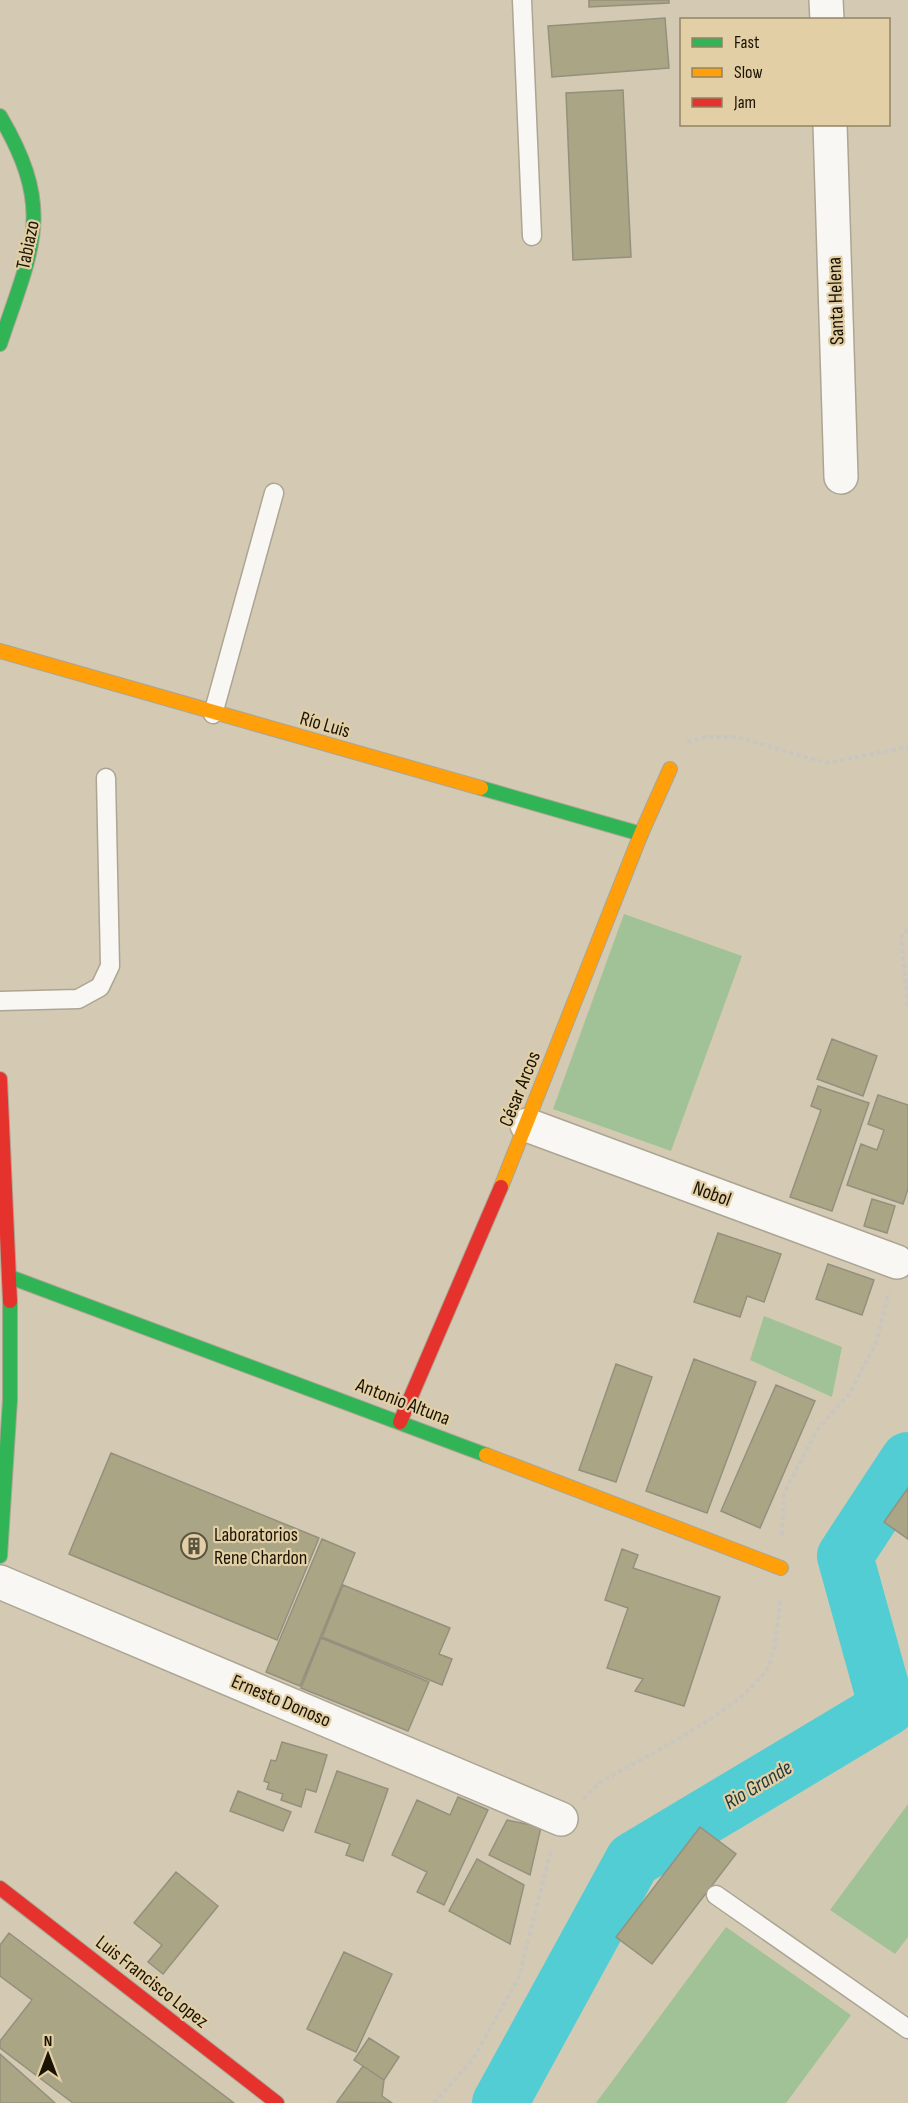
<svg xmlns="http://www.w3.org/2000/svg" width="908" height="2103" font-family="'Sofia Sans Condensed',sans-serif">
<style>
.green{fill:#a1c196}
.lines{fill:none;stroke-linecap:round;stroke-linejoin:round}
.river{stroke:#52cdd3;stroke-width:56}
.building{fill:#aaa585;stroke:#94907e;stroke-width:1.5}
.lane-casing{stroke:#aca593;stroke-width:21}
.street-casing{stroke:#aca593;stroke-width:36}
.fast-casing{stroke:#aca593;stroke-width:16}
.slow-casing{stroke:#aca593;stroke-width:16}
.jam-casing{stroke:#aca593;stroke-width:16}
.path{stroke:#c9c6c0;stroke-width:4;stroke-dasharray:4.5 3;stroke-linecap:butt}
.lane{stroke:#f9f7f4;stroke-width:18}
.street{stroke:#f9f7f4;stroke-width:33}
.fast{stroke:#30b455;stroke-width:14}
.slow{stroke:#ff9f0a;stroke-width:14}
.jam{stroke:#e5322d;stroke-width:14}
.labels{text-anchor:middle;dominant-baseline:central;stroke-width:4.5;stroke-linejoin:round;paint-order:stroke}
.street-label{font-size:20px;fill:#1b1405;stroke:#e2cfa5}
.poi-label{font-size:20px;fill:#1b1405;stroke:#e2cfa5;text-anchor:start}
.water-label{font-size:21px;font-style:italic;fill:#223b3f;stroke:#e2cfa5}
</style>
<rect width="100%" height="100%" fill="#d4cab3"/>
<path class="green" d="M624 914 742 956 671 1151 553 1109Z
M764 1316 842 1347 832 1397 750 1360Z
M908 1804V1937L895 1954 830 1910Z
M726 1927 851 2015 786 2103H596Z"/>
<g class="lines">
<path class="river" d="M500 2103 633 1860 887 1708 845 1556 908 1460"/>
</g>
<path class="building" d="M589 0H669V3L589 7Z
M665 18 669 68 552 77 548 26Z
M623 90 631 257 573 260 566 93Z
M832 1039 877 1056 863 1096 817 1079Z
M818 1086 869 1103 832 1211 790 1197 821 1110 811 1106Z
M878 1095 908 1105V1189L903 1204 847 1185 861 1144 877 1150 884 1130 868 1124Z
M872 1199 895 1206 887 1233 864 1226Z
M718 1233 781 1254 764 1302 747 1296 740 1317 694 1302Z
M828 1264 874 1280 862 1315 816 1299Z
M694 1359 756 1382 707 1513 646 1491Z
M616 1364 652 1377 616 1482 579 1470Z
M776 1385 815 1401 760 1528 721 1511Z
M111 1453 319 1538 277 1640 69 1554Z
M908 1488V1539L884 1522Z
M322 1539 355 1553 300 1686 266 1672Z
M622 1549 638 1555 633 1568 720 1597 684 1706 635 1691 643 1679 607 1668 628 1608 605 1600Z
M343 1585 450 1628 439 1654 452 1659 442 1685 322 1637Z
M321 1638 429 1682 408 1731 301 1688Z
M282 1742 327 1755 316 1792 306 1789 301 1807 281 1800 283 1794 267 1789 269 1783 264 1781 271 1760 276 1761Z
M337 1771 388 1789 363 1861 346 1855 350 1844 315 1832Z
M238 1791 291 1812 283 1831 230 1811Z
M458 1797 488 1810 444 1905 417 1892 427 1872 392 1855 417 1800 450 1815Z
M507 1820 541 1827 530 1875 489 1855Z
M700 1827 736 1854 652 1964 616 1937Z
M477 1859 524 1885 510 1944 449 1911Z
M176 1872 218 1906 163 1974 148 1962 162 1945 134 1923Z
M9 1933 234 2103H73L0 2048V2041L32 2000 0 1976V1945Z
M344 1952 392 1974 356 2052 307 2029Z
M369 2038 399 2057 384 2080 354 2060Z
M0 2054 55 2103H0Z
M363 2066 384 2080 382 2096 392 2103 337 2102Z"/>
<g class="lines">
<defs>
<path id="lane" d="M522 0 532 236
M213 714 274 493
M0 1001 78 999 100 987 110 966 106 778
M716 1895 908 2029"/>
<path id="street" d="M826 0 827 20
M830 124 841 477
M527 1125 897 1262
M0 1582 561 1819"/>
<path id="fast" d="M0 116C56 211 32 248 0 344
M481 788 641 834
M10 1277 486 1455
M0 1556 10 1400V1301"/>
<path id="slow" d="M0 651 481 788
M501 1187 641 834 670 769
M486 1455 781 1568"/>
<path id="jam" d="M0 1079 10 1301
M400 1422 501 1187
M0 1888 277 2103"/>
</defs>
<use href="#lane" class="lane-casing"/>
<use href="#street" class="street-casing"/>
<use href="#fast" class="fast-casing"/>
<use href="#slow" class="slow-casing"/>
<use href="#jam" class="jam-casing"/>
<path class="path" d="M687 742 706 737H736L827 763 908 747
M908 929 901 937 908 1008
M782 1535 784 1493 817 1430 849 1394 876 1343 889 1292
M583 1799 599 1783C650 1753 730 1717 766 1671 775 1659 779 1615 780 1599
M434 2103 473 2059 519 1977 551 1850"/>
<use href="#lane" class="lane"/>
<use href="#street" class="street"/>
<use href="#fast" class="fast"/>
<use href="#slow" class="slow"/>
<use href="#jam" class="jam"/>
</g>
<defs>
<symbol id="building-ring" viewBox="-11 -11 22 22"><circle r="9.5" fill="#e2cfa5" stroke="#5c5442" stroke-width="1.5"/><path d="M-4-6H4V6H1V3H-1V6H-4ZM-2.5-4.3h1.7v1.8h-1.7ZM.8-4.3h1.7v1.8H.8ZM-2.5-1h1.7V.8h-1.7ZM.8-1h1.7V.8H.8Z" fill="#5c5442"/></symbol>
</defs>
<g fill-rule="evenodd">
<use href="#building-ring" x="179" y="1531" width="30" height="30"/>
</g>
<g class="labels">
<g class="street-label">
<text transform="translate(28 245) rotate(-78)">Tabiazo</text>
<text transform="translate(836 301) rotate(-92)">Santa Helena</text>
<text transform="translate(325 725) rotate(16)">Río Luis</text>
<text transform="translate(520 1089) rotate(-68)">César Arcos</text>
<text transform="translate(712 1194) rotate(20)">Nobol</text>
<text transform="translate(403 1402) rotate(21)">Antonio Altuna</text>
<text transform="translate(281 1701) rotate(23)">Ernesto Donoso</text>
<text transform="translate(152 1982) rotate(38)">Luis Francisco Lopez</text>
</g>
<g class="poi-label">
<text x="214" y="1535">Laboratorios<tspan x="214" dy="23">Rene Chardon</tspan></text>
</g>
<g class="water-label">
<text transform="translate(758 1785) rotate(-31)">Rio Grande</text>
</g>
</g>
<rect x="680" y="18" width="210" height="108" fill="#e2cfa5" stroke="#928465" stroke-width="1.5"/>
<rect x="692" y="38" width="30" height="9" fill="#30b455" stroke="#928465" stroke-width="1.5"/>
<text x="734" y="48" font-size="18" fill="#1b1405">Fast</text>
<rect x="692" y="68" width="30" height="9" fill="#ff9f0a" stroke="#928465" stroke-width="1.5"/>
<text x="734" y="78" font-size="18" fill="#1b1405">Slow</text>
<rect x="692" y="98" width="30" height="9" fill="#e5322d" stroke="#928465" stroke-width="1.5"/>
<text x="734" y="108" font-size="18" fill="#1b1405">Jam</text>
<g transform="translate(48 2055)" stroke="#e2cfa5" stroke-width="4.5" paint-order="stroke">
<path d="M0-4.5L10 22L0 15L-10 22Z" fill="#1b1405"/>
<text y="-9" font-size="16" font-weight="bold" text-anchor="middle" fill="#1b1405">N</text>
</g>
</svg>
